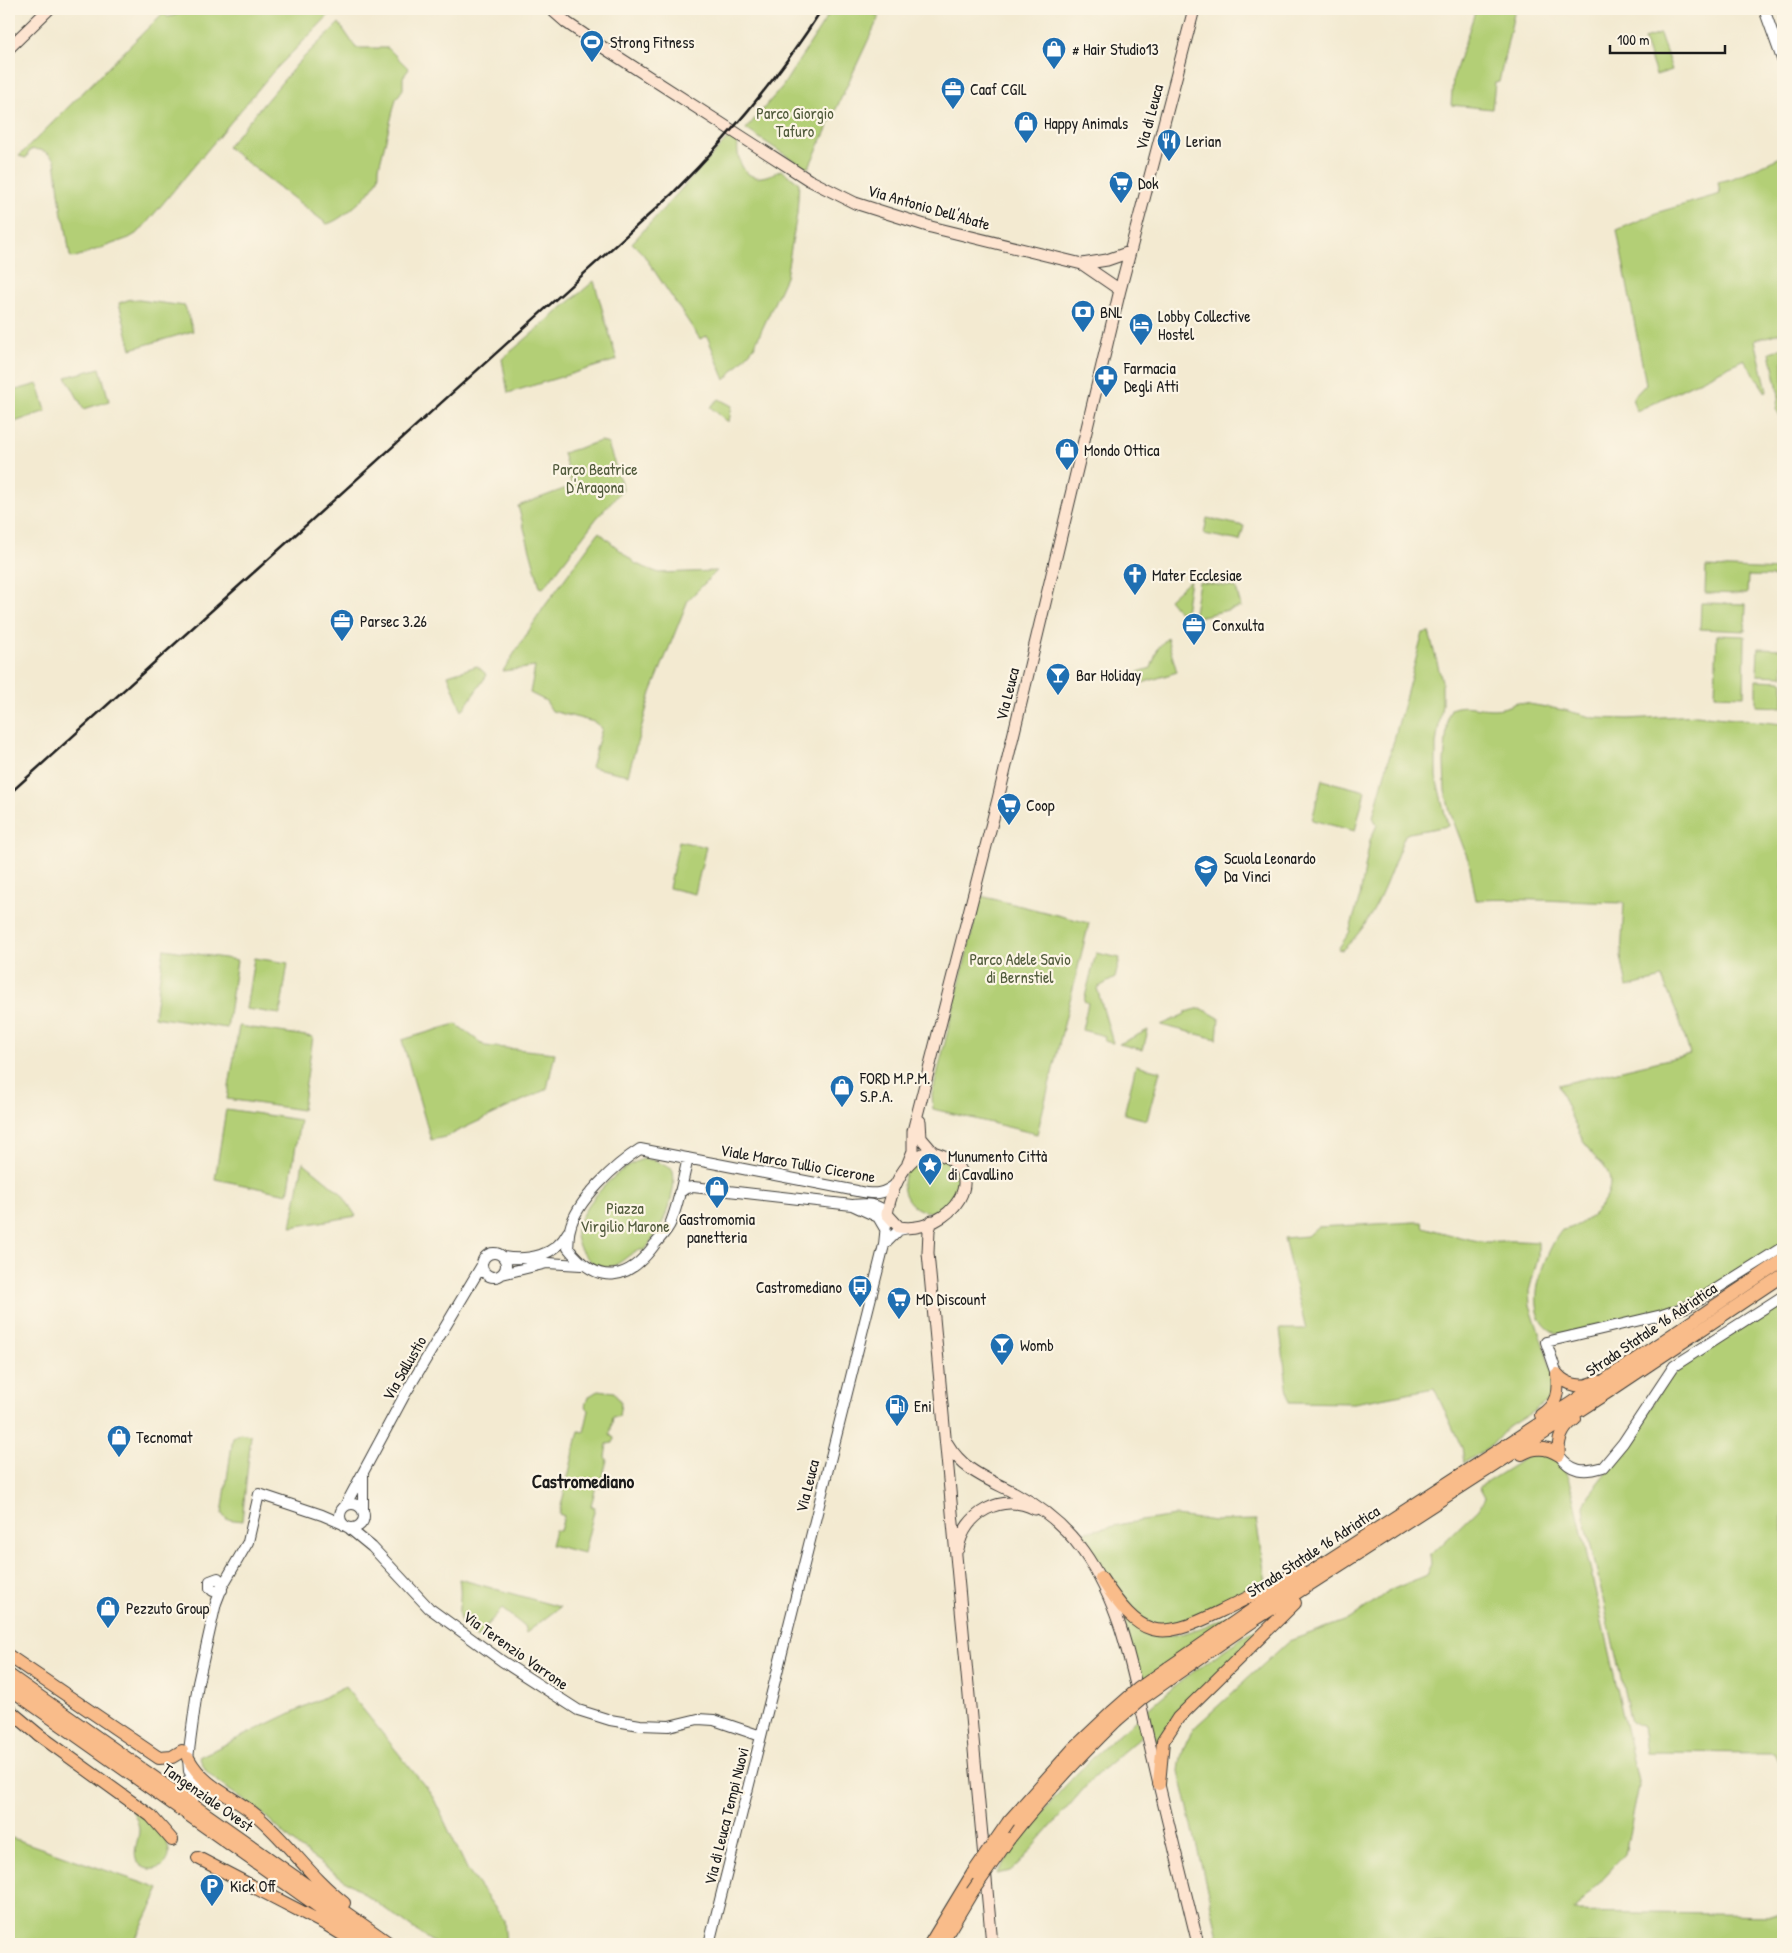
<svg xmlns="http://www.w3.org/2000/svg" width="1792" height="1953" font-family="'Patrick Hand',sans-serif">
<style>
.green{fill:#b3cf76;stroke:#687649}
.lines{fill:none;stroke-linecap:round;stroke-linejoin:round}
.tertiary-casing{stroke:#3c3b37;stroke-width:12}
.secondary-casing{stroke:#3c3b37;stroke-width:13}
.trunk-casing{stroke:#3c3b37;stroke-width:14}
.tertiary{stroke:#fff;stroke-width:10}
.secondary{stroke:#fde4d0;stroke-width:11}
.trunk{stroke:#f9bc8a;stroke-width:12}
.rail{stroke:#1c1c1c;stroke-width:2.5}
.trunk-bridge-casing{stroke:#3c3b37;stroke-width:14;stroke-linecap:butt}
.trunk-bridge{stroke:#f9bc8a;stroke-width:12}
.labels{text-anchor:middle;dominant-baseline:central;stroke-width:4.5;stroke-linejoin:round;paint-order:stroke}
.poi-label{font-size:16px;fill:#1c1c1c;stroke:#fcf5e5;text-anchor:start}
.park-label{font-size:16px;fill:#515b3c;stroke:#fcf5e5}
.street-label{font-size:16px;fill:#1c1c1c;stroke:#fcf5e5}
.quarter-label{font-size:19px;font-weight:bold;fill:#1c1c1c;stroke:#fcf5e5}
</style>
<rect width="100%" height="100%" fill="#fcf5e5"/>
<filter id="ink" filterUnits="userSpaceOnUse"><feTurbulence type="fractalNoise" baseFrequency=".02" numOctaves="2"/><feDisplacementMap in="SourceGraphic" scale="10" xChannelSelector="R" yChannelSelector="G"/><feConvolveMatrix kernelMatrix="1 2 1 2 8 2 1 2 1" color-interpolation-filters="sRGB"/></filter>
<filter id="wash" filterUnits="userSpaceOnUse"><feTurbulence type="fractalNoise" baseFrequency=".0096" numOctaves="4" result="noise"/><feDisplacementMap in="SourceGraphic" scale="20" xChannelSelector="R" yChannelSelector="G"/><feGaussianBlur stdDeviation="1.12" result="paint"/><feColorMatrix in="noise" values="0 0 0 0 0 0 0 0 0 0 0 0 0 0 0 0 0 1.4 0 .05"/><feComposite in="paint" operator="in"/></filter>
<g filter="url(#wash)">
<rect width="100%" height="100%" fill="#f3ead1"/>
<path class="green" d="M183 9H335L271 74 139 232 129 238 73 258 70 256 65 222 62 216 55 160C48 152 41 148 30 150L26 158 19 156 163 13 168 17 176 15Z
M832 9H876L874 14 879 17 809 167 805 168 746 129 782 87Z
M1476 9H1515L1499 82 1495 83 1492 109 1451 105 1453 78Z
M339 23 356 48H388L409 69 403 77V89L396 99 379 167C379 171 379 176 378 179 372 193 341 221 327 224L227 147 299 62Z
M1660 34 1672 70 1656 75 1644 39Z
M730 136 738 143C736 157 743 180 762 177 768 176 775 173 781 170L799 183 797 214 786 277 754 347 725 380 707 336 700 339 643 254 632 243Z
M1783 156V332L1755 340 1767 391 1766 393 1744 359 1637 411 1632 399 1646 384 1617 230 1659 212 1720 194 1718 182 1731 179Z
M594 281 617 360 508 393 502 359Z
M131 299 185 306 193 331 131 349 119 303Z
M1783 348V421L1776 409 1779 395 1770 352Z
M100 368 109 401 84 409 66 377Z
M38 384 46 411 9 424V392Z
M719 399 732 406 729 421H727L710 407Z
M601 441 608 444 623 489 596 519 547 584 543 588 540 587 518 506 572 486 563 453Z
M1207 518 1244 526 1240 541 1204 534Z
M599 532 636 564 659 573 717 571 688 600 651 693 628 775 591 767 602 728 594 722 552 711 546 701 530 693 535 667 503 671 544 607Z
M1706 567 1783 570V577L1748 576 1747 594 1705 593Z
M1190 580 1184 618 1169 599Z
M1199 582 1236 588 1241 607 1193 618Z
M1701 603 1746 604 1745 631 1700 629Z
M1429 632 1442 681V705L1436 744V777L1448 826 1409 833 1405 835C1389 874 1376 922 1342 950L1338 949 1349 933 1360 896 1370 840 1377 825 1373 817 1423 633Z
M1717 635 1745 636 1744 696 1715 695Z
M1167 638 1177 672 1142 683 1138 672 1151 668 1158 648Z
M1758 648 1783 649V676L1757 675Z
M477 666 487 675 462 711 448 675Z
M1756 680 1783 681V707L1756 706Z
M1517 702 1564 710 1595 718 1628 719 1696 715 1783 724V1242L1696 1298 1675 1307 1559 1334C1517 1321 1544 1252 1562 1230 1583 1227 1610 1205 1610 1182 1610 1169 1599 1162 1592 1154 1577 1134 1568 1108 1558 1085L1690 1054 1677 1013 1662 978 1627 987 1621 956 1624 903C1574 902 1525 898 1476 900L1469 862 1450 812 1445 790 1444 762 1448 716 1451 709C1471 700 1491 718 1517 702Z
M1322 780 1365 791 1355 831 1312 820Z
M679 841 706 847 695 894 669 888Z
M981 896 1089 923 1037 1134 933 1109 932 1095Z
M164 949 237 960 227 1028 154 1017Z
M1096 953 1120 958 1115 978 1097 988 1113 1043 1104 1041 1105 1036 1082 1030 1088 1003 1084 1001Z
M254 958 288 963 280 1014 246 1009Z
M1201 1008 1219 1018 1217 1039 1161 1025 1185 1014V1012Z
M456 1024 485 1046 555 1053 547 1089 445 1137 431 1140 402 1040Z
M239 1026 313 1037 302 1110 227 1099Z
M1148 1030 1143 1050 1119 1044Z
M1136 1065 1160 1071 1147 1120 1124 1114Z
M226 1109 300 1120 288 1194 215 1179Z
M903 1184a28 28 0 1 1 56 0a28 28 0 1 1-56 0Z
M644 1159 654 1160 672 1169C680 1188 660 1236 644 1250 629 1248 619 1273 599 1266 585 1261 572 1241 577 1226 585 1203 620 1164 644 1159Z
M303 1162 341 1193 356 1216 291 1227Z
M1415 1222H1422L1424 1227C1436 1231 1476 1242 1488 1242 1504 1240 1521 1241 1538 1242V1257L1529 1291 1530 1305 1554 1377 1549 1399 1543 1405 1507 1428 1492 1445 1464 1463 1462 1448 1434 1388 1354 1403 1289 1402 1280 1329H1306L1284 1238 1307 1236 1317 1227Z
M1783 1300V1772L1774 1753 1646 1752 1642 1728 1631 1722 1585 1520 1584 1506 1589 1495 1631 1442 1662 1387 1681 1365Z
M599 1390 614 1392 621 1403 619 1416 613 1417 610 1435 614 1438 613 1443 607 1444 605 1457 607 1460 600 1487 596 1486 591 1506 595 1507 584 1553 551 1545 555 1530 560 1531 564 1516 559 1514 579 1431 584 1432 589 1410 585 1406 588 1397Z
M240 1433 251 1435 242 1521 226 1519 222 1514 233 1437Z
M1542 1453C1563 1460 1566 1473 1573 1493L1639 1786 1625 1854 1572 1912 1783 1915 1779 1944H1220L1179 1771C1181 1754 1185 1742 1194 1728L1289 1641 1350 1619 1389 1591 1426 1575 1431 1564 1430 1556 1479 1508 1485 1498 1479 1487 1530 1455Z
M1175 1516 1215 1521 1256 1520 1266 1582C1235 1600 1169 1646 1136 1614 1112 1591 1096 1560 1076 1534L1128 1523Z
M459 1579 560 1607 526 1633 524 1626 502 1609 485 1627 478 1638C446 1616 465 1611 459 1579Z
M1268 1594 1142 1683 1121 1615C1133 1621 1147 1630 1160 1634 1187 1642 1242 1607 1268 1594Z
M1270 1619 1156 1746 1147 1710C1185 1675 1228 1647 1270 1619Z
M345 1687 432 1795 468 1871 504 1920 506 1944H435L298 1847 262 1813 219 1783 206 1771 199 1757Z
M1140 1717 1142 1733 1140 1737 1093 1778 1018 1865 1011 1871 996 1874C1037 1814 1083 1761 1140 1717Z
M129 1805C142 1814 168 1834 169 1851 171 1869 146 1876 137 1861 132 1851 139 1840 139 1830 139 1822 133 1812 129 1805Z
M9 1837 160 1889 133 1944H9Z"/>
</g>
<g filter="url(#ink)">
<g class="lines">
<defs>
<path id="tertiary" d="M1764 9 1783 62
M688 1158C683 1179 679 1202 671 1222 668 1230 660 1238 655 1244 628 1282 598 1286 568 1248 569 1242 568 1235 570 1229 576 1201 616 1164 640 1149 712 1163 785 1177 857 1191 874 1195 884 1195 897 1183
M679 1193 686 1188 693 1187 852 1205 878 1217 885 1229
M884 1245 899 1230 908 1228
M482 1265a12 12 0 1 1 24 0a12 12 0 1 1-24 0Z
M503 1257C528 1261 556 1256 568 1232
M502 1274 547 1263 581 1265
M1557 1374 1546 1342 1662 1315 1689 1306 1783 1247
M1559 1455C1571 1472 1584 1473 1603 1467L1623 1443 1674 1366 1783 1296
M363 1475V1511
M340 1516a12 12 0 1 1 24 0a12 12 0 1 1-24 0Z
M345 1506 404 1396 482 1265
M350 1529 372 1547 429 1608 502 1661 578 1710 610 1720 640 1725 669 1726 698 1719 714 1720 761 1736
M222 1590 213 1591 210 1588V1581L218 1578 223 1585
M188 1780 194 1790 193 1802
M212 1795 197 1783 189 1771 188 1758 198 1683 216 1603 223 1585 248 1542 259 1494 322 1515 343 1524
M709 1944 884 1245 887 1214C878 1202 865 1204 852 1205"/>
<path id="secondary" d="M551 9 567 23 601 46 809 180 855 203 931 227 1082 264 1120 290
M9 48 49 9
M1082 264 1107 260 1130 252
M920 1121 921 1138 933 1152
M933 1152C997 1170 950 1235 899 1227L887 1214C891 1190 905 1153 933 1152Z
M908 1163 913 1151V1131L998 799 1120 290 1194 9
M932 1221 929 1230 928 1253 992 1944
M947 1443C963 1471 988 1479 1015 1493 1041 1507 1066 1527 1083 1551 1124 1608 1134 1680 1150 1746 1165 1812 1182 1878 1198 1944
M958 1549C964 1513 1002 1492 1035 1509"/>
<path id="trunk" d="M1557 1374C1567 1386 1584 1389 1597 1381
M1541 1415C1557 1405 1559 1392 1557 1374
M1522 1454C1535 1446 1547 1447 1559 1455
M1559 1455C1557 1440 1562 1428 1575 1419
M1101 1578C1141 1638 1157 1643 1221 1611 1248 1598 1274 1584 1300 1571
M9 1656 159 1758 172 1757 182 1751
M1168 1668 1252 1610 1571 1403 1783 1260
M9 1675 390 1944
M1175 1675 1256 1619 1611 1390 1783 1275
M9 1688 371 1944
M9 1710 39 1735 151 1816 172 1840
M188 1758C206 1790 231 1794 257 1816 289 1843 311 1878 344 1903
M1159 1784 1163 1741 1178 1718 1295 1603
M1009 1821 1074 1748 1112 1712
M1009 1839C1042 1797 1078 1758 1116 1721
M198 1858 327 1925 356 1943
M930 1944 973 1873
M941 1944 972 1892"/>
</defs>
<use href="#tertiary" class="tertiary-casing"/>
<use href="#secondary" class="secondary-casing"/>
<use href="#trunk" class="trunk-casing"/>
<use href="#tertiary" class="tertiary"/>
<use href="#secondary" class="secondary"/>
<use href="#trunk" class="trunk"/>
<path class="rail" d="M9 794 672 194C729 137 779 77 822 9"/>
<defs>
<path id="trunk-bridge" d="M1112 1712 1138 1689 1168 1668
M1116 1721 1144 1697 1175 1675
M973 1873 1009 1821
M972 1892 1009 1839"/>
</defs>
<use href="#trunk-bridge" class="trunk-bridge-casing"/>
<use href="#trunk-bridge" class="trunk-bridge"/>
</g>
</g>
<defs>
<symbol id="stadium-pin" viewBox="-11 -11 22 30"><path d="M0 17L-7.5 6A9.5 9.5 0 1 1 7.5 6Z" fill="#1f6fb2" stroke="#fcf5e5"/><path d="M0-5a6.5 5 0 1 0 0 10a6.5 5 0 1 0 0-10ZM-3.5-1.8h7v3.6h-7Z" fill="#fff"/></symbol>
<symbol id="shop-pin" viewBox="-11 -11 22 30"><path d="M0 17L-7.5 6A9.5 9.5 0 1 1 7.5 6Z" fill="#1f6fb2" stroke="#fcf5e5"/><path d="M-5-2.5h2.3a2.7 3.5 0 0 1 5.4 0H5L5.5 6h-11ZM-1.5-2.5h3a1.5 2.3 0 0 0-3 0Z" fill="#fff"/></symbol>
<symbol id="office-pin" viewBox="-11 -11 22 30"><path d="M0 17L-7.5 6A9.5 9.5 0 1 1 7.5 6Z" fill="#1f6fb2" stroke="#fcf5e5"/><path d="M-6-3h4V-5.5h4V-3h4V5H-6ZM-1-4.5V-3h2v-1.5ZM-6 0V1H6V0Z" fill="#fff"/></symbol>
<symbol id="restaurant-pin" viewBox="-11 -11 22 30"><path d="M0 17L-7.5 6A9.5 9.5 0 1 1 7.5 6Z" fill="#1f6fb2" stroke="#fcf5e5"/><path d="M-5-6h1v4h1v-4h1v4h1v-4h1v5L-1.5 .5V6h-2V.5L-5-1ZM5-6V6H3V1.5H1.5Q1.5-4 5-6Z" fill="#fff"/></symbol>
<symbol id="supermarket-pin" viewBox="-11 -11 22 30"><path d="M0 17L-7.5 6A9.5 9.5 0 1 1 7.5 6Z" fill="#1f6fb2" stroke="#fcf5e5"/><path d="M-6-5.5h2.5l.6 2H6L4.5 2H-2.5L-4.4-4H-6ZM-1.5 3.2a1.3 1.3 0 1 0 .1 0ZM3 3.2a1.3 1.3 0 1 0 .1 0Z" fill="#fff"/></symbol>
<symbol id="bank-pin" viewBox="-11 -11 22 30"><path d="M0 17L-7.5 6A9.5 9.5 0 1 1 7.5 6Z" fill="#1f6fb2" stroke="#fcf5e5"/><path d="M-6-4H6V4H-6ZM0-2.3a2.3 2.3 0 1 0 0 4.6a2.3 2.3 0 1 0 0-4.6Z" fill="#fff"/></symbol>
<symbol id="hotel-pin" viewBox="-11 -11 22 30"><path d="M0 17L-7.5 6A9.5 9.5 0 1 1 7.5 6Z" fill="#1f6fb2" stroke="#fcf5e5"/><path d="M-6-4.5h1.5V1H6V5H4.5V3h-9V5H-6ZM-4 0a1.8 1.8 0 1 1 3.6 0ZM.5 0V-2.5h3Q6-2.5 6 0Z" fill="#fff"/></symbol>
<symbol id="pharmacy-pin" viewBox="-11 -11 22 30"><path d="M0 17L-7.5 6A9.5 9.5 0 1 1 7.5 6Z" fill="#1f6fb2" stroke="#fcf5e5"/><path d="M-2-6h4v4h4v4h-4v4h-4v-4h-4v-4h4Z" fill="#fff"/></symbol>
<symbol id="church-pin" viewBox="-11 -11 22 30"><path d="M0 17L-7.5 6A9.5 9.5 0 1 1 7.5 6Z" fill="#1f6fb2" stroke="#fcf5e5"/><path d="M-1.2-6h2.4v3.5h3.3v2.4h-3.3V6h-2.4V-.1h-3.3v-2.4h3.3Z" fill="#fff"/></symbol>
<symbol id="bar-pin" viewBox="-11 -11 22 30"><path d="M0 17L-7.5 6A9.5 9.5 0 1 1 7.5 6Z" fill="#1f6fb2" stroke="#fcf5e5"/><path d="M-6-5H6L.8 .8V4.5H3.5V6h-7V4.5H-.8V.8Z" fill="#fff"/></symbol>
<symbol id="school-pin" viewBox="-11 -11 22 30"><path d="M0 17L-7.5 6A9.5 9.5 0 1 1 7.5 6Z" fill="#1f6fb2" stroke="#fcf5e5"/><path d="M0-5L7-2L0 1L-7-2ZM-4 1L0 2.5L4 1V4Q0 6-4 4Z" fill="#fff"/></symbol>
<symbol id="sight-pin" viewBox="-11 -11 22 30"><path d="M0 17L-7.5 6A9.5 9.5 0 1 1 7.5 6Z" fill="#1f6fb2" stroke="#fcf5e5"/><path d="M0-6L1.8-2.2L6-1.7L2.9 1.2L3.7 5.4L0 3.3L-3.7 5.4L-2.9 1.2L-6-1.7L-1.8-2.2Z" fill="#fff"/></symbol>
<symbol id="bus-pin" viewBox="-11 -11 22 30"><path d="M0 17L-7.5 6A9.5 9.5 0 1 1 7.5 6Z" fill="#1f6fb2" stroke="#fcf5e5"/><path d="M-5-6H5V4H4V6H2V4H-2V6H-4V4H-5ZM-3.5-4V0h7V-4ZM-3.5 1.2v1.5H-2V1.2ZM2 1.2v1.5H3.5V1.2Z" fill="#fff"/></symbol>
<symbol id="fuel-pin" viewBox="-11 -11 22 30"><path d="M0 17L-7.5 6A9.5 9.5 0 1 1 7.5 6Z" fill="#1f6fb2" stroke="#fcf5e5"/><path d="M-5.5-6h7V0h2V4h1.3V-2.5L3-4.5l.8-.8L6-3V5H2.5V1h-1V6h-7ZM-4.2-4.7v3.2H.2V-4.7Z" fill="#fff"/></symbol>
<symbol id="parking-pin" viewBox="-11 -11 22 30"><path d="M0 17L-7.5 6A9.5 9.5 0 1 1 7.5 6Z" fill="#1f6fb2" stroke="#fcf5e5"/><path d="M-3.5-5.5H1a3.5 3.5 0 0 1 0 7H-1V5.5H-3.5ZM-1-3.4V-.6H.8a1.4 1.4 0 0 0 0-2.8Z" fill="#fff"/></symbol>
</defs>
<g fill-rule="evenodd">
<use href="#stadium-pin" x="578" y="28" width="28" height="38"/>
<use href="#shop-pin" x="1040" y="35" width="28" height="38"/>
<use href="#office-pin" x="939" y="75" width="28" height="38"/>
<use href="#shop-pin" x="1012" y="109" width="28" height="38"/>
<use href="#restaurant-pin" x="1155" y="127" width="28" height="38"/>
<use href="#supermarket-pin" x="1107" y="169" width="28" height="38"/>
<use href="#bank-pin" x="1069" y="298" width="28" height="38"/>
<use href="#hotel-pin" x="1127" y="311" width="28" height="38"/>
<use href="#pharmacy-pin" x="1092" y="363" width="28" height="38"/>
<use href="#shop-pin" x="1053" y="436" width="28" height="38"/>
<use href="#church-pin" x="1121" y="561" width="28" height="38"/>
<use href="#office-pin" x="328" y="607" width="28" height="38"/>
<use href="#office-pin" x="1180" y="611" width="28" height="38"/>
<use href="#bar-pin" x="1044" y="661" width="28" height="38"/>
<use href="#supermarket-pin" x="995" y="791" width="28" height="38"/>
<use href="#school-pin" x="1192" y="853" width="28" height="38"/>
<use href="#shop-pin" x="828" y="1073" width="28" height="38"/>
<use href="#sight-pin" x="916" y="1151" width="28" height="38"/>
<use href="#shop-pin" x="703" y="1174" width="28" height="38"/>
<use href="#bus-pin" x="846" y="1273" width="28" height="38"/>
<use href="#supermarket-pin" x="885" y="1285" width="28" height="38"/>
<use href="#bar-pin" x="988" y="1331" width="28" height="38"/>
<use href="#fuel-pin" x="883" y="1392" width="28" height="38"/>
<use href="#shop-pin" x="105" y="1423" width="28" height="38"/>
<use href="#shop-pin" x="94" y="1594" width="28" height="38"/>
<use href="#parking-pin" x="198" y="1872" width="28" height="38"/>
</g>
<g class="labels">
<g class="poi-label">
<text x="610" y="42">Strong Fitness</text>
<text x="1072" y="49"># Hair Studio13</text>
<text x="970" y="89">Caaf CGIL</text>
<text x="1044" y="123">Happy Animals</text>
<text x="1186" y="141">Lerian</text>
<text x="1138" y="183">Dok</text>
<text x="1100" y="312">BNL</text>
<text x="1158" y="316">Lobby Collective<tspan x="1158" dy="18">Hostel</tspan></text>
<text x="1124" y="368">Farmacia<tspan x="1124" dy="18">Degli Atti</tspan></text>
<text x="1084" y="450">Mondo Ottica</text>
<text x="1152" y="575">Mater Ecclesiae</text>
<text x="360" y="621">Parsec 3.26</text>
<text x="1212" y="625">Conxulta</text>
<text x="1076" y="675">Bar Holiday</text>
<text x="1026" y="805">Coop</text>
<text x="1224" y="858">Scuola Leonardo<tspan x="1224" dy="18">Da Vinci</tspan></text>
<text x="860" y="1078">FORD M.P.M.<tspan x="860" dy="18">S.P.A.</tspan></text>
<text x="948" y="1156">Munumento Città<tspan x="948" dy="18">di Cavallino</tspan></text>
<text x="717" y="1219" text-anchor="middle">Gastromomia<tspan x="717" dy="18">panetteria</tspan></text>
<text x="842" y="1287" text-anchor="end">Castromediano</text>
<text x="916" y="1299">MD Discount</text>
<text x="1020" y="1345">Womb</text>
<text x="914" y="1406">Eni</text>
<text x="136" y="1437">Tecnomat</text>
<text x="126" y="1608">Pezzuto Group</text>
<text x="230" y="1886">Kick Off</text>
</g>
<g class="park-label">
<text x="795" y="113">Parco Giorgio<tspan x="795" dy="18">Tafuro</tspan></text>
<text x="595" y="469">Parco Beatrice<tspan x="595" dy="18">D'Aragona</tspan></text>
<text x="1020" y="959">Parco Adele Savio<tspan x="1020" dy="18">di Bernstiel</tspan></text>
<text x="625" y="1208">Piazza<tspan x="625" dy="18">Virgilio Marone</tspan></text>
</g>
<g class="street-label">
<text transform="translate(1149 117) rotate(-75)">Via di Leuca</text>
<text transform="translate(929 207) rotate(16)">Via Antonio Dell'Abate</text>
<text transform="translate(1007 694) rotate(-76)">Via Leuca</text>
<text transform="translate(798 1163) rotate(10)">Viale Marco Tullio Cicerone</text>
<text transform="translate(1651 1329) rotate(-34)">Strada Statale 16 Adriatica</text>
<text transform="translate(404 1368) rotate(-60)">Via Sallustio</text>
<text transform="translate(807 1486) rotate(-76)">Via Leuca</text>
<text transform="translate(1313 1551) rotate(-33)">Strada Statale 16 Adriatica</text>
<text transform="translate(516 1650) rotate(35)">Via Terenzio Varrone</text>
<text transform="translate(208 1797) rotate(35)">Tangenziale Ovest</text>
<text transform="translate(726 1816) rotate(-76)">Via di Leuca Tempi Nuovi</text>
</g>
<g class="quarter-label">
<text x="583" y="1481">Castromediano</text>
</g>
</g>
<rect width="1792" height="1953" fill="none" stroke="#fcf5e5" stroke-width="30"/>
<path d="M1610 45v8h115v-8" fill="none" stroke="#1c1c1c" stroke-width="2.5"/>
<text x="1617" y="45" font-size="15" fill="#1c1c1c" stroke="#fcf5e5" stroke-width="4" paint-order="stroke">100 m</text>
</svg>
